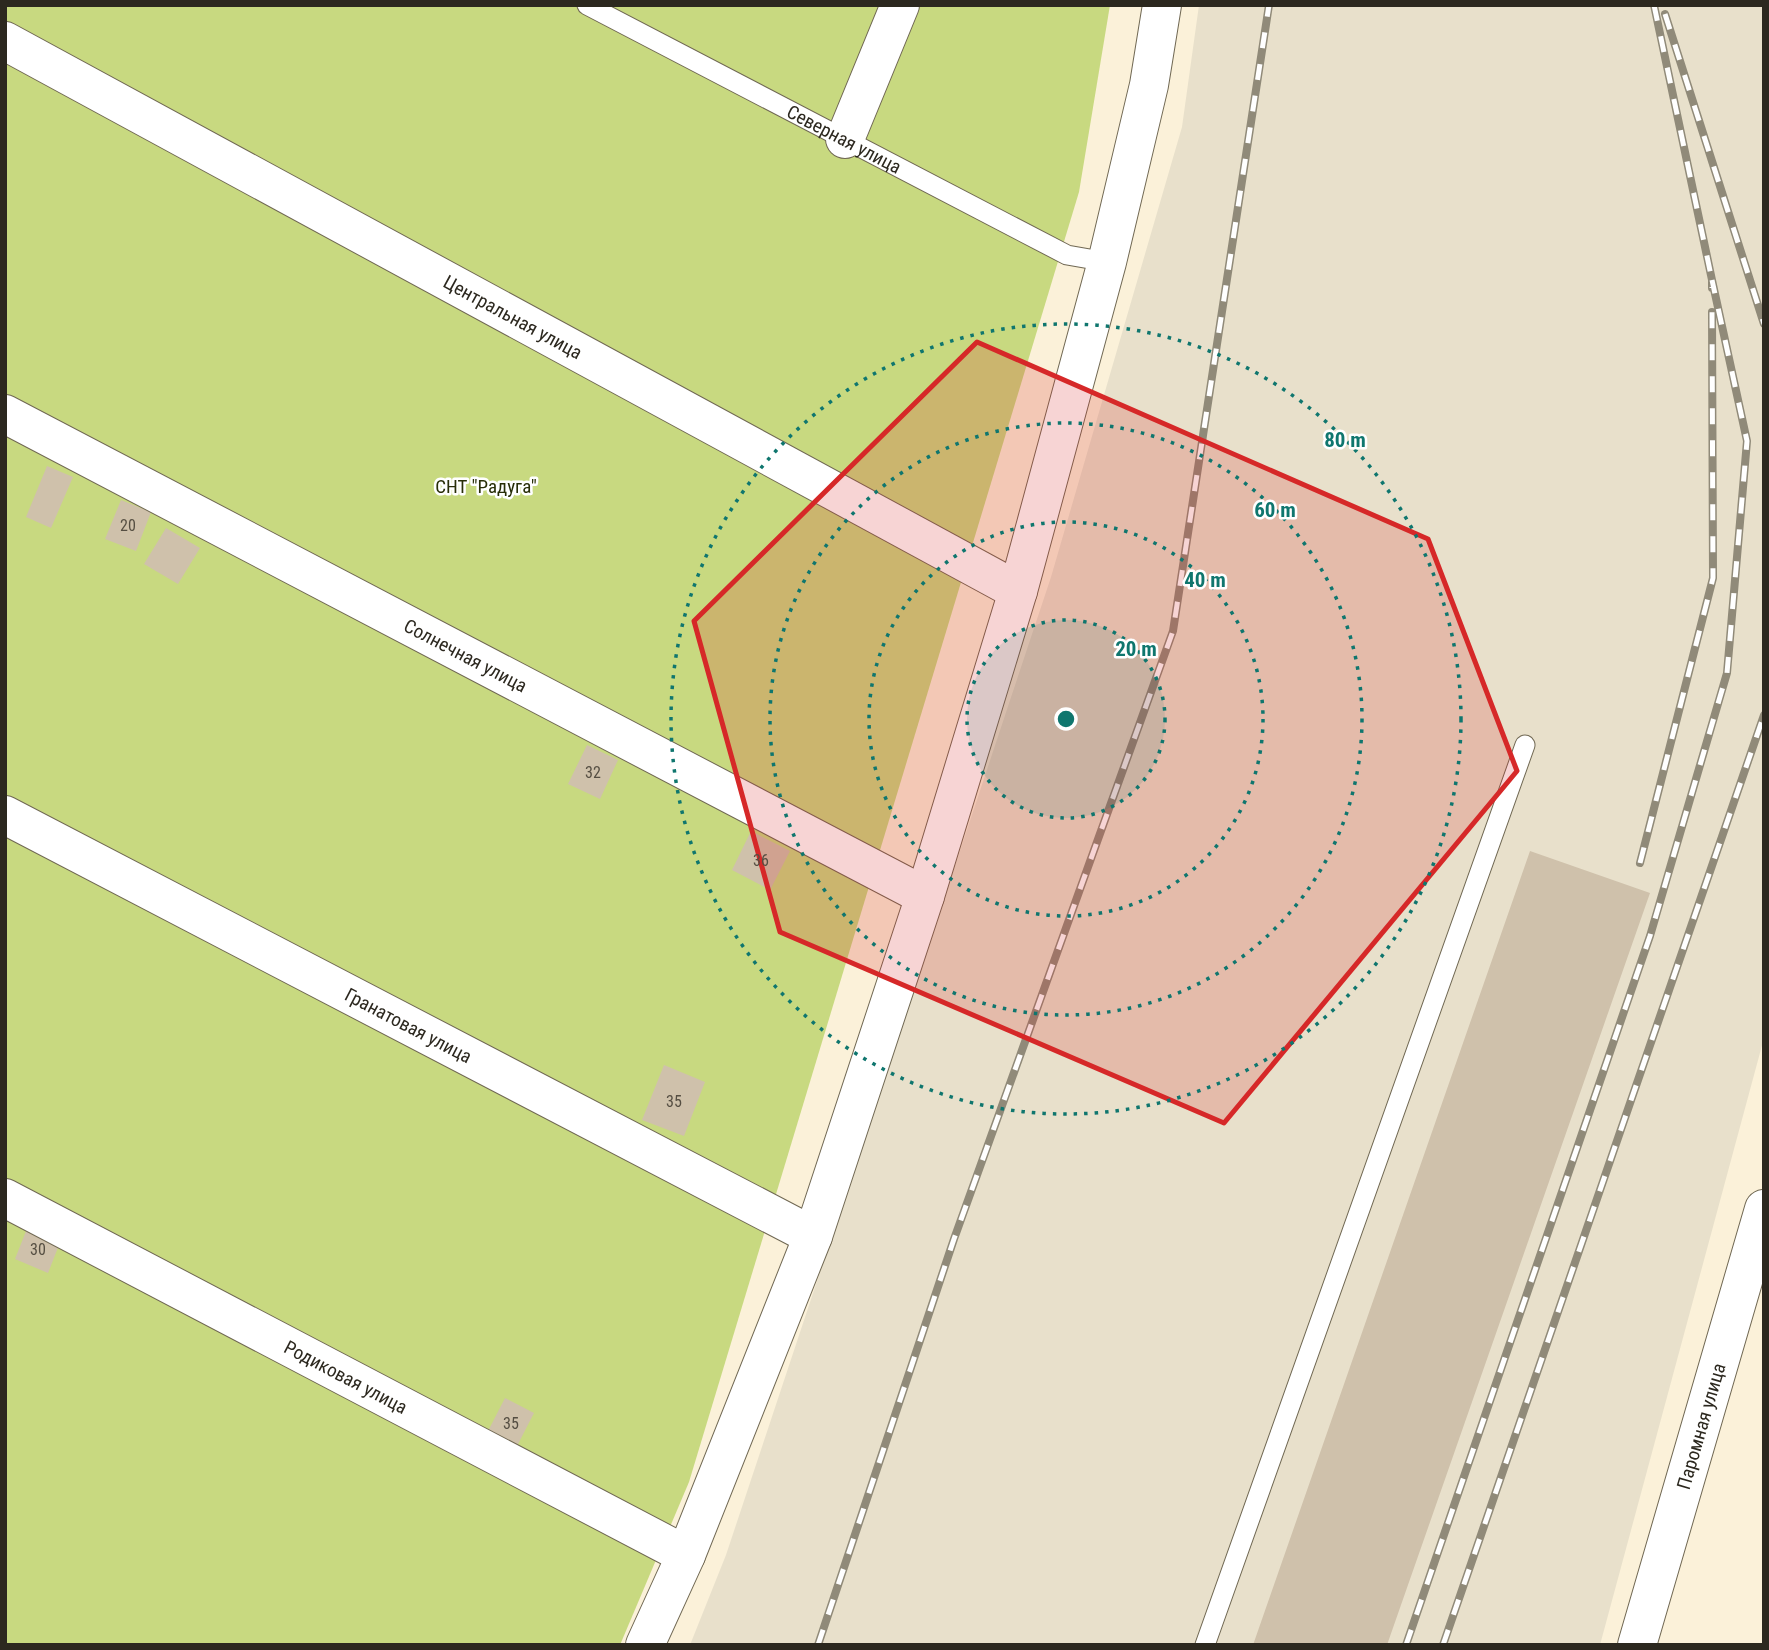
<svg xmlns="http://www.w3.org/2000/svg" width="1769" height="1650" font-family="'Roboto Condensed',sans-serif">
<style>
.industrial{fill:#e8e0cb}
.green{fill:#c8d980}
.building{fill:#cfc1ab}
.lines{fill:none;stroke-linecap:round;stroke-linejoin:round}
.service-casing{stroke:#706853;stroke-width:21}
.minor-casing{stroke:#706853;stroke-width:40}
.tertiary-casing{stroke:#706853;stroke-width:40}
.service{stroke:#fff;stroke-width:19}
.minor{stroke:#fff;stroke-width:38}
.tertiary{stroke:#fff;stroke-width:38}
.rail-casing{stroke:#908a79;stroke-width:8}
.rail{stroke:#fff;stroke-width:5;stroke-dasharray:16;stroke-linecap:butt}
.marked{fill:#d62828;fill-opacity:0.2;stroke:#d62828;stroke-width:5;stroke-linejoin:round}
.ring{fill:none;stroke:#0f766e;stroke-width:3.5;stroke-dasharray:3.5 7}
.labels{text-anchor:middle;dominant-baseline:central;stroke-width:5;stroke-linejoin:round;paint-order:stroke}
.number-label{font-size:16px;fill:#554e42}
.street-label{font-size:19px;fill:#2c281f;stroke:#fff}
.park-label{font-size:19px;fill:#282e07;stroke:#fff}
.centre{fill:#0f766e;stroke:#fff;stroke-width:3.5}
.ring-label{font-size:21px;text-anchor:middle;font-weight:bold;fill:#0f766e;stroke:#fff;stroke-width:5;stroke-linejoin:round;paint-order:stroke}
</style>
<rect width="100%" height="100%" fill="#fbf1d9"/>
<path class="industrial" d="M1199 5H1764V1038L1600 1645H690L726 1555 1051 577 1182 127Z"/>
<path class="green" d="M5 5H1110L1079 192 689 1482 620 1645H5Z"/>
<path class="building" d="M47 466 73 477 51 528 26 517Z
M121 500 151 512 136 551 105 539Z
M166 528 200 548 178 584 144 564Z
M587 745 618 760 600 799 568 784Z
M751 831 790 851 770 890 732 870Z
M1530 851 1650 893 1387 1645H1253Z
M664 1065 705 1082 684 1136 642 1120Z
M28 1226 61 1240 48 1273 15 1259Z
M505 1398 534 1413 516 1448 487 1433Z"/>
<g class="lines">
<defs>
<g id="service">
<path id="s1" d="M587 5 1067 255 1107 262"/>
<path d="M1205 1645 1525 745"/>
</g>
<g id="minor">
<path id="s2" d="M5 41 1018 591"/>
<path d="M845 139 900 5"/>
<path id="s3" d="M5 414 925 896"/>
<path id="s4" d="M5 815 813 1236"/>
<path id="s5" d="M5 1198 686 1555"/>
<path d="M645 1645 686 1555 813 1236 925 896 1018 591 1107 262 1149 85 1162 5"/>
</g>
<g id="tertiary">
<path id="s6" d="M1637 1645 1764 1209"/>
</g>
</defs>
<use href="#service" class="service-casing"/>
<use href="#minor" class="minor-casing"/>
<use href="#tertiary" class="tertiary-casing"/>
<use href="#service" class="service"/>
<use href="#minor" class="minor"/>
<use href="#tertiary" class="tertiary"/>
<defs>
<path id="rail" d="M1654 5 1712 280V288
M1665 14 1764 324
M1640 863 1713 578 1712 312
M818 1645 954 1239 1173 631 1269 5
M1406 1645 1650 936 1727 673 1747 441 1712 280
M1443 1645 1764 715"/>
</defs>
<use href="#rail" class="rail-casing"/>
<use href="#rail" class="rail"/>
</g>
<path class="marked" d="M977 342 1428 539 1517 771 1224 1123 780 932 694 621Z"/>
<circle cx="1066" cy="719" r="99" fill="#0f766e" fill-opacity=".12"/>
<g class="ring">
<circle cx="1066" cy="719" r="99"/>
<circle cx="1066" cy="719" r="197"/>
<circle cx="1066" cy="719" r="296"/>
<circle cx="1066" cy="719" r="395"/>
</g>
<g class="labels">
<g class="number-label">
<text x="128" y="525">20</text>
<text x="593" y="772">32</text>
<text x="761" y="860">36</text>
<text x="674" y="1101">35</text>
<text x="38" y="1249">30</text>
<text x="511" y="1423">35</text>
</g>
<g class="street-label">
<text stroke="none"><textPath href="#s1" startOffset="290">Северная улица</textPath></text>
<text stroke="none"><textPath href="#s2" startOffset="578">Центральная улица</textPath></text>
<text stroke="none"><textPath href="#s3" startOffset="520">Солнечная улица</textPath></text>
<text stroke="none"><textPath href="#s4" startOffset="455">Гранатовая улица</textPath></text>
<text stroke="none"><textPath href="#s5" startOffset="385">Родиковая улица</textPath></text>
<text stroke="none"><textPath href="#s6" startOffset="228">Паромная улица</textPath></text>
</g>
<g class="park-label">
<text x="486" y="486">СНТ "Радуга"</text>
</g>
</g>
<circle cx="1066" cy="719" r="10" class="centre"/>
<g class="ring-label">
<text x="1345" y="447">80 m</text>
<text x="1275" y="517">60 m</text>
<text x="1205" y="587">40 m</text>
<text x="1136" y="656">20 m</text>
</g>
<rect width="1769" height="1650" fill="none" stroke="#2c281f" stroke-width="14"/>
</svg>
